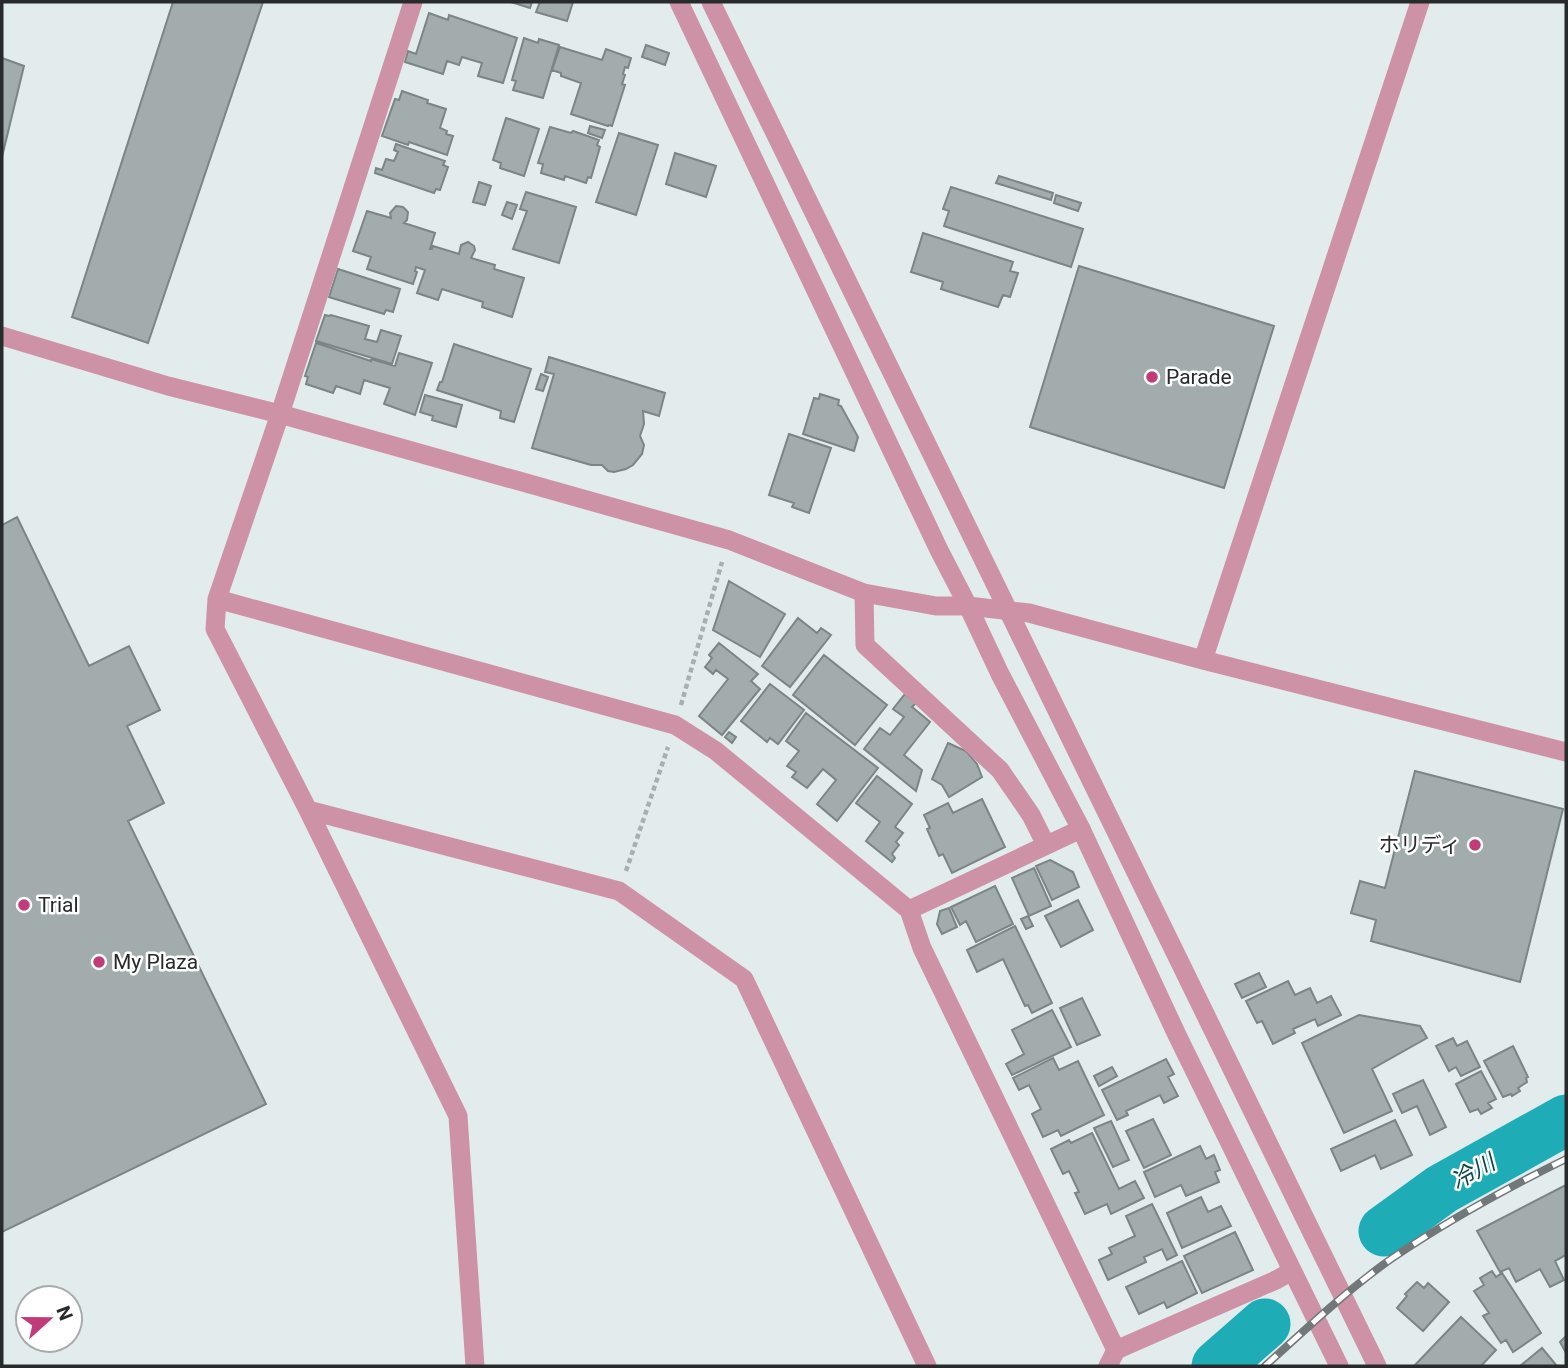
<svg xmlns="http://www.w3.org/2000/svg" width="1568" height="1368" font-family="Roboto,'Noto Sans JP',sans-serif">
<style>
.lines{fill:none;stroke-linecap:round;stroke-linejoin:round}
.river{stroke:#1eadb7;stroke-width:51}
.building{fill:#a2acad;stroke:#7b8586;stroke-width:2}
.path{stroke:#a7afb0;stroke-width:4.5;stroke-dasharray:5 3.5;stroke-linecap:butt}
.minor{stroke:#ce92a7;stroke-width:19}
.tertiary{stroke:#ce92a7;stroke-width:19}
.rail-casing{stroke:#727879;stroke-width:8}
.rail{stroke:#fff;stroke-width:5;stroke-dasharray:16;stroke-linecap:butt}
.poi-dot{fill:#c23b79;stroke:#fff;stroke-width:2.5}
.labels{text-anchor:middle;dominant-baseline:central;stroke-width:5;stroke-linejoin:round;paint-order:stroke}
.poi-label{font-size:21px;fill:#282b2c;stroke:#fff;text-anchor:start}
.water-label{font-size:23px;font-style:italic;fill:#0b464a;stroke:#fff}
</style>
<rect width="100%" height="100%" fill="#e2eced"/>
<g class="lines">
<path class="river" d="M1384 1231 1442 1189 1566 1120
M1217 1366 1265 1324"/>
</g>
<path class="building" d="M173 2H263L148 343 72 317Z
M511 2H532L530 8Z
M540 2H573L567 21 536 12Z
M429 13 448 20 449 15 517 38 503 83 478 76 482 63 462 57 459 65 447 61 443 74 405 62 408 51 416 54Z
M524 38 538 43 539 39 559 45 543 98 513 90 516 81 512 80Z
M646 45 669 53 665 65 642 57Z
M560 47 602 60 606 49 631 58 628 68 625 67 623 74 625 75 622 84 625 85 612 126 609 125 608 126 571 114 581 83 561 76V73L552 70Z
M2 58 24 66 2 157Z
M402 91 428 100 427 103 446 109 440 128 447 131 446 134 453 136 447 155 409 142 408 145 382 136 395 99 399 100Z
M506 118 539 129 524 176 500 168 501 163 493 160Z
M590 126 605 130 602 138 588 133Z
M550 127 571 133 573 131 599 140 597 145 600 147 591 178 588 177 586 183 565 176 564 180 541 173 543 164 538 163Z
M619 133 658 145 636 215 596 202Z
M396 144 445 161 443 165 448 167 440 190 436 189 434 193 375 173 376 168 382 170 386 159 394 161 398 152 394 150Z
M675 153 716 166 706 197 666 184Z
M999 176 1053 193 1051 200 996 183Z
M479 182 491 186 485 205 473 202Z
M951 187 1083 229 1071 267 944 226 949 211 943 209Z
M526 192 576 207 559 263 513 249 527 211 520 209Z
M1056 195 1081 203 1078 211 1054 203Z
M507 202 517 205 512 219 502 215Z
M396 206 403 207 408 212 407 220 404 223 435 233 430 249H432L433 246 459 254 461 245 468 242 474 246 475 250 471 258 495 265 494 269 524 278 512 317 482 307 483 302 442 289 438 300 417 293 425 270 416 267 415 271 417 272 413 284 367 269 371 257 353 251 367 211 391 218 390 213Z
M923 233 1013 262 1010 271 1018 273 1010 297 1003 295 998 307 941 289 943 282 911 272Z
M1079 266 1274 326 1224 488 1030 427Z
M338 269 400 289 393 312 386 310 384 314 329 297Z
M325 315 329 316 331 315 369 326 365 339 377 342 381 330 401 336 392 364 316 341Z
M316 343 371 361V359L395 366 399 353 432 363 415 415 384 404 390 388 364 380 360 394 336 386 333 393 306 384 308 377 305 376Z
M454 344 531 369 514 422 500 418 501 411 437 390 440 382H442Z
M549 357 665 393 659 416 643 411 644 424 640 436 644 445 642 454 633 465 626 469 614 472 608 471 602 465H591L532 448 554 374 545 372Z
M541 374 548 377 543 391 536 389Z
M820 394 839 400 838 405 841 406 858 437 854 451 803 434 814 398 819 399Z
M425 395 462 405 456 427 432 420 433 416 420 412Z
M789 434 831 448 809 513 792 507 794 503 769 495Z
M17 517 89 666 129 646 160 710 127 726 164 803 128 821 266 1104 2 1232V525Z
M729 581 785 614 760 657 713 630Z
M798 618 817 633 821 628 831 635 790 687 762 666Z
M719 643 758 674 751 681 760 689 722 735 699 716 728 679 716 670 713 674 705 667 712 658 709 655Z
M824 655 887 705 855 745 793 695Z
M770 684 804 710 778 744 770 738 767 742 741 721Z
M905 694 916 703 912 707 930 722 904 755 922 770 916 791 864 749 880 728 890 735 904 717 893 709Z
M806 713 878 768 837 821 817 804 836 780 823 769 807 788 792 777 796 772 787 766 799 751 786 741Z
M729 732 736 737 732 743 725 737Z
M948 743 966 751 977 764 982 777 949 797 942 785 932 779Z
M1415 771 1563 809 1520 982 1371 941 1376 920 1351 913 1360 881 1385 888Z
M877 776 912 804 895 827 903 833 896 842 899 845 892 854 895 858 892 862 866 841 880 822 856 803Z
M982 799 1005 847 952 873 943 854 939 856 927 829 930 828 924 815 948 803 953 813Z
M1050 860 1073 872 1079 887 1052 900 1036 866Z
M1034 868 1051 906 1029 916 1012 878Z
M995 886 1013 924 976 942 966 921 960 925 951 907Z
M1078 900 1093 930 1061 947 1045 916Z
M949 908 957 927 942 934 937 924 940 911Z
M1028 916 1033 926 1026 929 1021 919Z
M1015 926 1052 1003 1032 1013 1028 1005 1025 1006 1003 959 977 972 967 950Z
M1259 973 1266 987 1242 998 1235 984Z
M1288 981 1295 995 1310 988 1317 1003 1331 996 1341 1015 1318 1026 1315 1019 1293 1029 1295 1033 1273 1044 1262 1021 1257 1023 1246 1001Z
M1082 998 1100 1035 1077 1045 1060 1008Z
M1052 1010 1071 1047 1012 1075 1006 1064 1024 1054 1012 1030Z
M1359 1015 1420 1026 1427 1038 1372 1069 1392 1111 1344 1133 1302 1043Z
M1453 1038 1457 1046 1467 1041 1480 1067 1461 1076 1456 1067 1449 1071 1436 1046Z
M1513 1046 1528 1077 1526 1078 1527 1082 1518 1088 1520 1091 1512 1096 1511 1094 1503 1097 1484 1061Z
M1053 1058 1059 1070 1078 1061 1104 1115 1061 1136 1058 1130 1043 1137 1032 1114 1041 1109 1029 1085 1019 1090 1013 1078Z
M1166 1059 1174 1074 1168 1077 1178 1096 1164 1103 1160 1095 1126 1111 1128 1115 1117 1120 1102 1090Z
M1112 1067 1117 1076 1099 1086 1094 1076Z
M1481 1071 1496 1099 1488 1103 1492 1108 1481 1114 1478 1109 1470 1112 1456 1084Z
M1423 1080 1446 1127 1430 1135 1417 1106 1402 1113 1393 1094Z
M1153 1119 1171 1155 1144 1168 1126 1131Z
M1395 1120 1412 1155 1381 1169 1375 1155 1341 1171 1331 1149Z
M1111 1121 1129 1160 1113 1167 1094 1128Z
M1092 1133 1119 1189 1135 1181 1144 1198 1111 1214 1107 1204 1085 1214 1075 1193 1079 1192 1069 1171 1063 1174 1051 1149 1069 1140 1071 1143Z
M1200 1146 1206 1159 1214 1155 1220 1170 1215 1172 1219 1182 1186 1196 1181 1185 1155 1197 1144 1172Z
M1566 1185V1255L1555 1261 1564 1280 1550 1287 1540 1269 1516 1282 1509 1268 1500 1272 1477 1231Z
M1201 1197 1208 1212 1221 1206 1231 1226 1182 1248 1167 1213Z
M1152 1204 1177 1255 1167 1260 1162 1249 1144 1257 1146 1262 1108 1280 1099 1260 1112 1254 1109 1248 1135 1236 1126 1216Z
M1235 1232 1253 1270 1202 1293 1184 1256Z
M1182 1261 1197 1293 1167 1308 1164 1302 1139 1314 1126 1287Z
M1492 1271 1496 1277 1502 1273 1541 1333 1513 1352 1506 1340 1501 1343 1483 1316 1489 1313 1474 1291 1484 1285 1480 1278Z
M1417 1282 1424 1288 1428 1283 1449 1302 1423 1331 1397 1308 1407 1296 1405 1294Z
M1461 1317 1496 1350 1481 1366H1414Z
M1566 1336V1353L1560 1342Z
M1542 1348 1557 1366H1520Z"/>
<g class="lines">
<path class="path" d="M681 705 722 562
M626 871 668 747"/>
<path class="minor" d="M413 2 280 414 217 599 215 629 308 810 458 1116 475 1366
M864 593 865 645 1000 770 1031 815 1046 845
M217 599 675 725 716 751 909 910 922 948 1116 1350
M968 606 1029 613 1203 660 1566 752
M1203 660 1420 2
M308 810 619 891 744 979 927 1366
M909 910 1081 829
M1108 1366 1116 1350 1276 1280 1292 1271"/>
<path class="tertiary" d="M679 2 939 550 968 606 1000 674 1081 829 1177 1035 1339 1366
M711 2 1377 1366
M2 336 168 386 280 414 729 540 864 593 936 606H968"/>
<defs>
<path id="rail" d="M1265 1366C1306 1329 1346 1291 1391 1259 1447 1221 1505 1189 1566 1159"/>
</defs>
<use href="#rail" class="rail-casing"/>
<use href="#rail" class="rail"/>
</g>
<g class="poi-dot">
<circle cx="1152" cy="377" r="7"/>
<circle cx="1475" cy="845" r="7"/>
<circle cx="24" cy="905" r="7"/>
<circle cx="99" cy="962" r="7"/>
</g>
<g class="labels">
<g class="poi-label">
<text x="1166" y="377">Parade</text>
<text x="1461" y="845" text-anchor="end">ホリディ</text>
<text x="38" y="905">Trial</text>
<text x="113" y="962">My Plaza</text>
</g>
<g class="water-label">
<text transform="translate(1473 1172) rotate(-29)">冷川</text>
</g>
</g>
<rect width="1568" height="1368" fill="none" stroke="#282b2c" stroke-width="7"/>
<g transform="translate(49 1319) rotate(69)"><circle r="33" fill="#ffffff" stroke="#a9aaab" stroke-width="2"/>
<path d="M0-5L12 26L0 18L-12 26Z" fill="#c23b79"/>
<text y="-10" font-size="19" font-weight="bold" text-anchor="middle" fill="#282b2c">N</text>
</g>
</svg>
